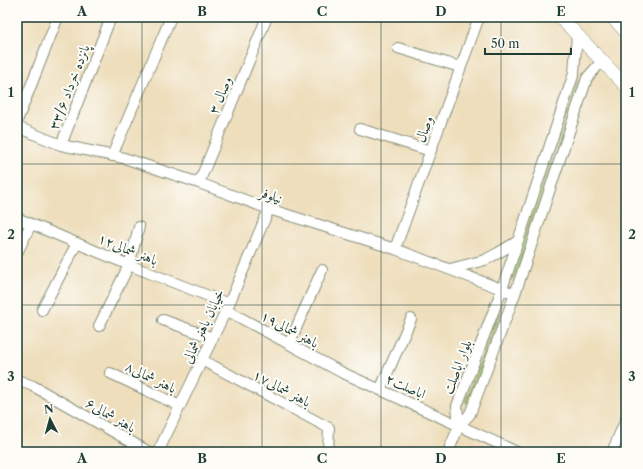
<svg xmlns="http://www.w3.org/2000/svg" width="643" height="469" font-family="'Libre Caslon Text',Amiri,serif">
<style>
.built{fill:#f6d2c5}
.grass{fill:url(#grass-tufts);stroke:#668352}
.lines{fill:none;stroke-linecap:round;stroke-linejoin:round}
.minor-casing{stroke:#868e78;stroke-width:12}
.tertiary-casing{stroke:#868e78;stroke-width:14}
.trunk-casing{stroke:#868e78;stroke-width:18}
.minor{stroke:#fff;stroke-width:10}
.tertiary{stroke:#fff;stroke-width:13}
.trunk{stroke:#fff;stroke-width:17}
.grid{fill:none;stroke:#1f3d34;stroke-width:1;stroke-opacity:0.55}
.labels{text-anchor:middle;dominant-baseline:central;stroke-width:4;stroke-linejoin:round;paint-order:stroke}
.street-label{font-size:14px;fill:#1f3d34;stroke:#fdfcf7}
.neatline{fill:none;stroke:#1f3d34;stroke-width:1.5}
.grid-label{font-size:13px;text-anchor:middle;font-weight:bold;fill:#1f3d34}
</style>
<defs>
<pattern id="grass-tufts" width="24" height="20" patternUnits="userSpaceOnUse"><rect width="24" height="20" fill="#acc96f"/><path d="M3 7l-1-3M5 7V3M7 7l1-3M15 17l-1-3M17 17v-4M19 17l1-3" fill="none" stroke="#8ba45c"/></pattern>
</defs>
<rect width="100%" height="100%" fill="#fdfcf7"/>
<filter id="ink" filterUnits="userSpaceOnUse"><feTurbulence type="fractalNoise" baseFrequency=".025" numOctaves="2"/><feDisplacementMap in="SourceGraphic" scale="8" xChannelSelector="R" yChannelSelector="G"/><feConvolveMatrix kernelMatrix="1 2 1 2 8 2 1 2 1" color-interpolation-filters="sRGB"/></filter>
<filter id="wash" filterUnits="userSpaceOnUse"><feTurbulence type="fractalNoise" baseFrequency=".012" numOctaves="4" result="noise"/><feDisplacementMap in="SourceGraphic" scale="16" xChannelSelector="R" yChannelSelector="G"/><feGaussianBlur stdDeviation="0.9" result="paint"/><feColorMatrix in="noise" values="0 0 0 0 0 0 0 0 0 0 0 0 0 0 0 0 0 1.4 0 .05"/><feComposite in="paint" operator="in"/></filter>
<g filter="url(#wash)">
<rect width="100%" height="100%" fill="#eedebc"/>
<path class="built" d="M471 439 498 452H466Z"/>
<path class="grass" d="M579 80 581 82 516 277 514 279H511V276L573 90Z
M498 312H500V317L471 400 467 403 465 401 466 399Z"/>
</g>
<g filter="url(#ink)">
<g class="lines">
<defs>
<path id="minor" d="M398 48 460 67
M17 121 58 17
M17 127 61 145 124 158 199 183 269 209 395 249 515 294
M360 129 431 151
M61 145 111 17
M112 156 171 17
M199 183 267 17
M17 218 129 265 229 304
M395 249 479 17
M17 253 31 224
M450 269 485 260 498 253 518 241
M42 310 77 243
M226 310 341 372 517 452
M163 320 213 338
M99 326 129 265 139 227
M289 344 322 270
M202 360 329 428 328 452
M110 373 180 406
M17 380 33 386 149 452
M380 390 411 319
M459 426 457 406 502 289 574 73 577 35
M158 452 229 304 269 209
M448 452 459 426 470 414 515 294 587 78 602 61
M612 452 626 419"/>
<path id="tertiary" d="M560 17 626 86"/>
<path id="trunk" d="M615 17 626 29"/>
</defs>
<use href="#minor" class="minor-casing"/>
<use href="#tertiary" class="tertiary-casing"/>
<use href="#trunk" class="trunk-casing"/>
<use href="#minor" class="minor"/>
<use href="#tertiary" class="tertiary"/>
<use href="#trunk" class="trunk"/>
</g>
</g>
<path class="grid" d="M142 17V452M262 17V452M381 17V452M501 17V452M17 164H626M17 305H626"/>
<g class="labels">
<g class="street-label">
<text transform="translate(69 87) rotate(-69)">پانزده خرداد ۳۳/۶</text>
<text transform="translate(220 95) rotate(-68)">وصال ۳</text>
<text transform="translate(424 129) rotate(-71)">وصال</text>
<text transform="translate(271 195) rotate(19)">نیلوفر</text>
<text transform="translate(128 249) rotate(22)">باهنر شمالی۱۲</text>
<text transform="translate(203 326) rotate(-65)">خیابان باهنر شمالی</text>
<text transform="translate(290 329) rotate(28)">باهنر شمالی۱۹</text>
<text transform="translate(457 367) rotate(-69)">بلوار اباصلت</text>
<text transform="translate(151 377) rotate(26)">باهنر شمالی۸</text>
<text transform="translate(406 386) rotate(24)">اباصلت۲</text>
<text transform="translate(282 388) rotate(28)">باهنر شمالی۱۷</text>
<text transform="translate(111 415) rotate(30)">باهنر شمالی۶</text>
</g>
</g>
<rect width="643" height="469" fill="none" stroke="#fdfcf7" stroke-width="44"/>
<g transform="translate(50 419) rotate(354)" stroke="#fdfcf7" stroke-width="3" paint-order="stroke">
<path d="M0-3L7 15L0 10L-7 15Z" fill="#1f3d34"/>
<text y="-6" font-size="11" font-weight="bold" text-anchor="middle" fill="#1f3d34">N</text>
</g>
<path d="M485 48v6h86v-6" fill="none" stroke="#1f3d34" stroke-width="2"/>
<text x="491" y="48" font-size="12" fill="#1f3d34" stroke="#fdfcf7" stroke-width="3" paint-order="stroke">50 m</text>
<rect x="22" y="22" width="599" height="425" class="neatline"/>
<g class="grid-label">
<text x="82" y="16">A</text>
<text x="202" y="16">B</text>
<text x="322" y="16">C</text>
<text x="441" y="16">D</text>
<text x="561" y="16">E</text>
<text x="11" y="97">1</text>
<text x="632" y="97">1</text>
<text x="11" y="239">2</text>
<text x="632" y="239">2</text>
<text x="11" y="381">3</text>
<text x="632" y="381">3</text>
<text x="82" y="463">A</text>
<text x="202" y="463">B</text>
<text x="322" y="463">C</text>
<text x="441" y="463">D</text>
<text x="561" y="463">E</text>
</g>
</svg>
